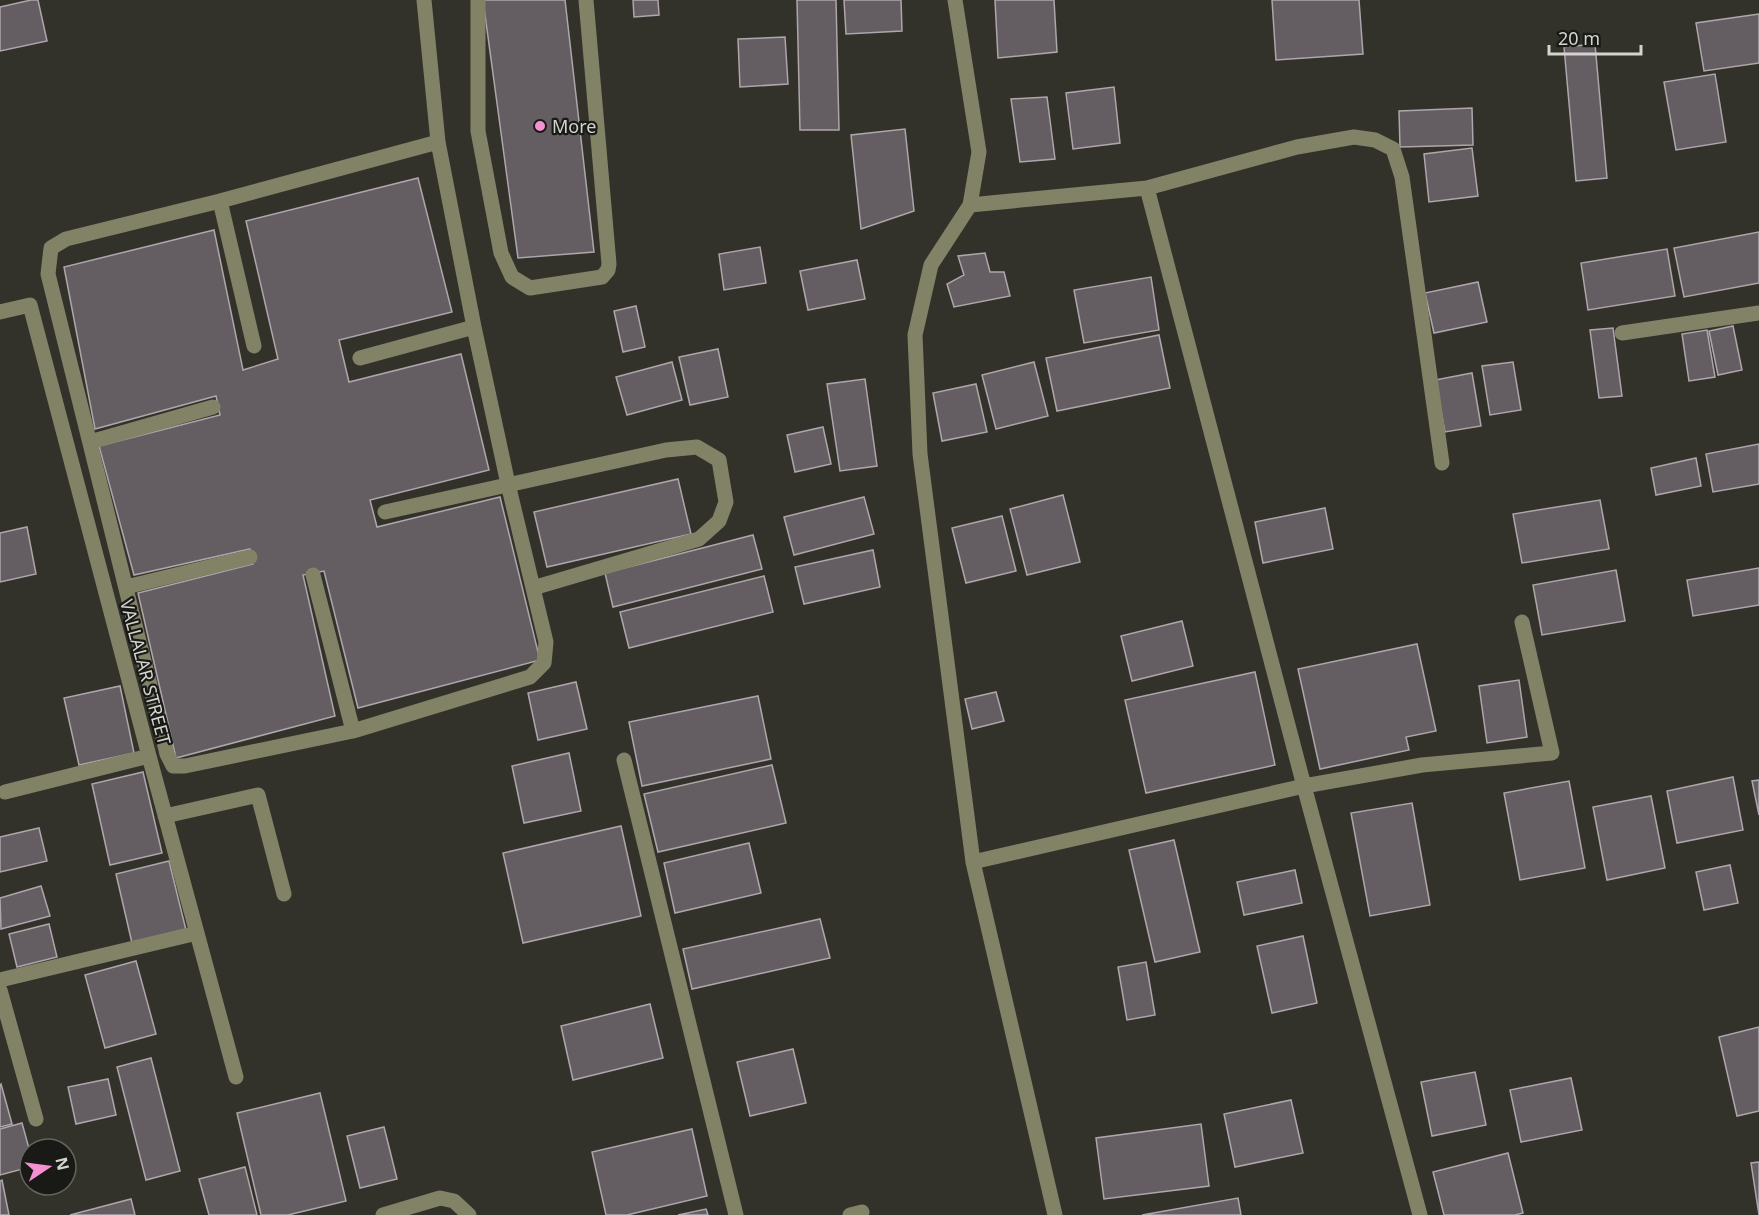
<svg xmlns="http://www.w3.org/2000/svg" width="1759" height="1215" font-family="'Noto Sans',sans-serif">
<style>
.building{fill:#645d61;stroke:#afa6ab;stroke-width:1.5}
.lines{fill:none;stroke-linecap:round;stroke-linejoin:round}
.minor{stroke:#828366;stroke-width:15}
.poi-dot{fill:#f591d2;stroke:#191a16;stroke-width:2}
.labels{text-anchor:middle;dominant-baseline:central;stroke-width:4.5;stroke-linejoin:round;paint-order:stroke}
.poi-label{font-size:18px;fill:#d3d4cf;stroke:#191a16;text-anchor:start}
.street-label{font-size:18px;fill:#d3d4cf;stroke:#191a16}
</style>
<rect width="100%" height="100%" fill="#32322b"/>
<path class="building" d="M31 0H38L47 41 0 51V7Z
M483 0H565L594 252 518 258Z
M633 0H658L659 15 634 17Z
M797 0H836L839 130H800Z
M844 0H901L902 31 846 34Z
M995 0H1054L1057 52 998 58Z
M1272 0H1359L1363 54 1276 60Z
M1759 14V63L1704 71 1696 23Z
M785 37 788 84 740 87 738 39Z
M1595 44 1607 178 1576 181 1564 47Z
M1715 74 1726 142 1676 150 1664 82Z
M1114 87 1120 143 1073 149 1066 93Z
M1047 97 1055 159 1020 162 1011 99Z
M1472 108 1473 145 1400 147 1399 111Z
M905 129 914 211 861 229 851 135Z
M1472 148 1478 196 1429 202 1424 154Z
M418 178 452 312 339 340 349 382 461 354 489 470 370 500 377 527 500 497 540 660 358 708 324 571 303 575 335 716 176 758 138 593 253 564 250 549 134 575 99 446 220 415 216 396 95 429 64 267 214 230 243 370 278 359 246 221Z
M1759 232V283L1684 297 1674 248Z
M760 247 766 283 724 290 719 254Z
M1667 249 1675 296 1588 310 1581 263Z
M985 253 990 272H1004L1010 296 954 307 947 284 964 275 958 256Z
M857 260 865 299 808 310 800 271Z
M1151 277 1159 330 1084 343 1074 290Z
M1478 282 1487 322 1434 333 1425 293Z
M636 306 645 347 623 352 614 311Z
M1733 326 1742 370 1718 375 1709 331Z
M1613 328 1622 396 1599 398 1590 330Z
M1707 330 1715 377 1689 381 1682 334Z
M1159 335 1170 388 1057 411 1046 358Z
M718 349 728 397 690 405 679 357Z
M672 362 682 400 627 415 616 377Z
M1034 362 1048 416 996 429 982 375Z
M1513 362 1521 410 1490 415 1482 366Z
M1472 373 1481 426 1445 432 1435 380Z
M865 379 877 466 840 471 827 384Z
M976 384 987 432 942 441 933 393Z
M823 427 831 464 795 472 787 435Z
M1759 444V484L1713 492 1706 454Z
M1696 458 1701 486 1656 495 1651 468Z
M678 479 691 534 547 567 534 512Z
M1063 495 1080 562 1027 575 1010 509Z
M864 497 874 534 794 555 784 517Z
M1600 500 1609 549 1522 563 1513 514Z
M1325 508 1333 549 1263 563 1255 522Z
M1002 516 1016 571 966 583 952 528Z
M27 527 36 574 0 582V533Z
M753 535 762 569 613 607 605 573Z
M873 550 880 587 804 604 795 567Z
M1759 568V605L1693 616 1687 580Z
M1616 570 1625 621 1542 635 1533 585Z
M764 576 773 612 629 648 620 612Z
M1182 621 1193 666 1132 681 1121 636Z
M1417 644 1436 731 1406 737 1409 750 1320 769 1298 669Z
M1255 672 1275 765 1146 793 1125 700Z
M1519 680 1527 737 1487 743 1479 686Z
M576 682 587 729 538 740 528 693Z
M120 686 134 753 79 765 64 698Z
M996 692 1004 721 972 729 965 699Z
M758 696 771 759 642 786 629 722Z
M569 753 581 811 524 823 512 766Z
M772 765 786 823 658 852 644 794Z
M143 772 162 853 110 865 92 784Z
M1733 777 1743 830 1677 843 1667 791Z
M1759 780V815L1752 781Z
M1569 781 1585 868 1520 880 1504 793Z
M1651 796 1665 868 1607 880 1593 807Z
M1412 803 1430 905 1370 916 1351 813Z
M621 826 641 916 523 943 503 853Z
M39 828 47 861 0 872V837Z
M1174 840 1200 952 1155 962 1129 850Z
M749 843 761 893 675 913 664 863Z
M169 861 186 930 132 943 116 874Z
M1730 865 1738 903 1704 910 1696 872Z
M1295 870 1302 903 1244 915 1237 882Z
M41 886 50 916 1 929 0 898Z
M820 919 830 958 692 989 683 949Z
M49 924 57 957 17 967 9 934Z
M1303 936 1317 1003 1272 1013 1257 946Z
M136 961 156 1034 105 1048 85 975Z
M1146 962 1155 1015 1127 1020 1118 967Z
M650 1004 663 1058 573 1080 561 1026Z
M1759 1027V1111L1737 1116 1719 1037Z
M793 1049 806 1103 750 1116 737 1062Z
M151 1058 180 1171 146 1180 117 1067Z
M1475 1072 1486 1125 1432 1136 1421 1082Z
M1571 1078 1582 1130 1521 1142 1510 1090Z
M108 1079 116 1115 76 1124 68 1087Z
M1 1084 12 1124 0 1127V1085Z
M320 1093 346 1201 288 1215H261L237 1113Z
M1291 1100 1303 1153 1235 1167 1224 1114Z
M22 1123 30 1152V1167L0 1175V1129Z
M1201 1124 1209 1186 1104 1199 1096 1138Z
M384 1127 397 1179 360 1188 347 1136Z
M692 1129 707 1196 627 1215H606L592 1152Z
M1508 1153 1523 1213 1515 1215H1444L1433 1172Z
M1759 1162V1215L1751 1163Z
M245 1167 257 1215H209L199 1179Z
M2 1180 9 1215H0V1181Z
M1238 1198 1241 1215H1142Z
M131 1199 135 1215H70Z
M706 1209 708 1215H678Z"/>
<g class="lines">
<path class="minor" d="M424 0 438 142 474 327 508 484 546 642 544 663 530 677 353 731 185 766H173L167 754 48 274 51 248 66 239 220 201 438 142
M478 0V131L501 253 512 277 530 288 602 277 608 270 609 264 586 0
M955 0 979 152 970 205 931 265 915 335 920 454 973 862 1055 1215
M1147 188 1304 786 1420 1215
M220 201 254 346
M970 205 1147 188 1297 147 1354 137 1375 140 1393 149 1402 177 1442 463
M0 312 30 305 149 756 236 1077
M1622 333 1759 313
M360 358 474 327
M90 442 213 407
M385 512 666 450 697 447 719 460 726 502 719 521 699 539 533 588
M313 575 353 731
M126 587 250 557
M624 760 736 1215
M5 792 149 756
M165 816 258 795 284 894
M973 862 1304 786 1422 765 1552 753 1522 622
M0 980 197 933
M0 990 36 1119
M383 1215 440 1198 454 1201 469 1215
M850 1215 862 1212"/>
</g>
<circle class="poi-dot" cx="540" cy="126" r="6"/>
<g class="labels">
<g class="poi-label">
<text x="552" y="126">More</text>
</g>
<g class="street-label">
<text transform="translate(146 672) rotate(75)">VALLALAR STREET</text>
</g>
</g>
<g transform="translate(48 1167) rotate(77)"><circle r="28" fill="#191a16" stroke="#636460" stroke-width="1.5"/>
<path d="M0-4.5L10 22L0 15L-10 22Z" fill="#f591d2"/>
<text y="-9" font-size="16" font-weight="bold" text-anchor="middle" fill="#d3d4cf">N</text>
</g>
<path d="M1549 45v9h92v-9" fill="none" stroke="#d3d4cf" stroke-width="3"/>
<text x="1558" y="45" font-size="18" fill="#d3d4cf" stroke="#191a16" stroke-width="4.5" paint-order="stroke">20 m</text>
</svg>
